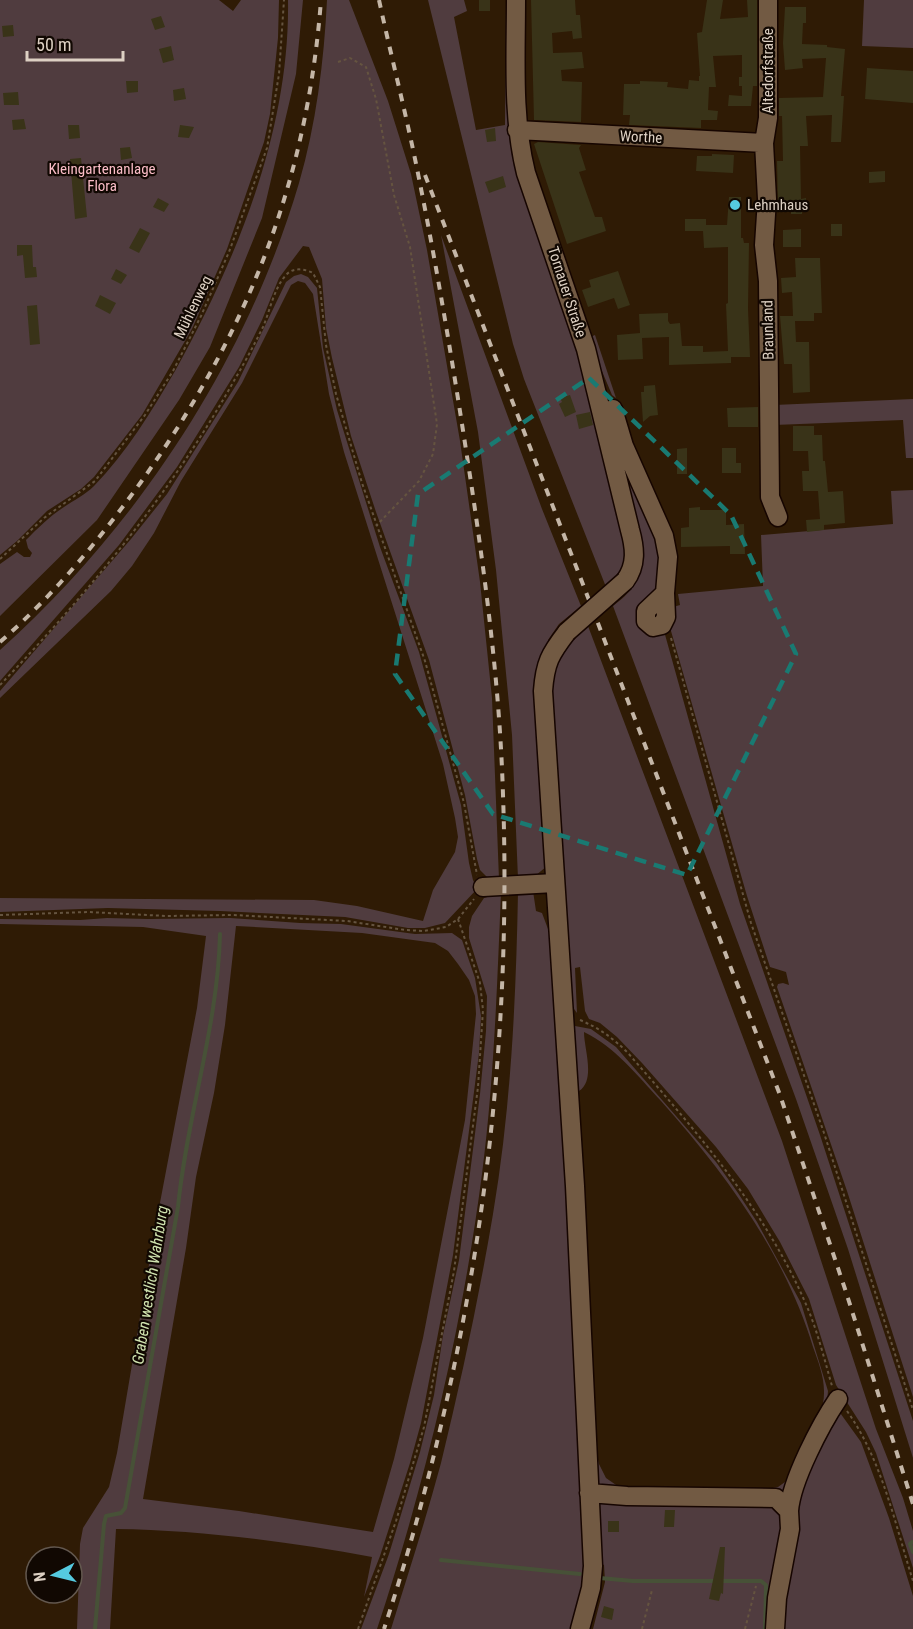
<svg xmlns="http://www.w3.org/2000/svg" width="913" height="1629" font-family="'Roboto Condensed',sans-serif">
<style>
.green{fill:#503c3f;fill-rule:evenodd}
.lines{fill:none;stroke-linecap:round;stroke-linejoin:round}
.stream{stroke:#475137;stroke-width:4}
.building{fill:#393318}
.minor-casing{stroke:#160500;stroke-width:21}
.path{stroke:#655440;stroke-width:2;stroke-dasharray:3 3;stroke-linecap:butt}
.minor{stroke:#725a43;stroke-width:18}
.rail{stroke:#c4b6a7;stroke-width:4;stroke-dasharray:8 8;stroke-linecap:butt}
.minor-bridge-casing{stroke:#160500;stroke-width:21;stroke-linecap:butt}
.minor-bridge{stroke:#725a43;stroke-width:18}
.marked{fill:none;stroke:#197a72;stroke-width:4.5;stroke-dasharray:12 8;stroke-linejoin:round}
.poi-dot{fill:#55cae0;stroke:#110802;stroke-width:2}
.labels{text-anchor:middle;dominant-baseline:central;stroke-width:4.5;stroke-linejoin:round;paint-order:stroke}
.street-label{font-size:15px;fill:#ddd0c3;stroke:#110802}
.park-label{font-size:15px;fill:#fbbdc7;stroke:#110802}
.poi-label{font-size:15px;fill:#ddd0c3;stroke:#110802;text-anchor:start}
.water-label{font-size:16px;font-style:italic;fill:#d1e4b0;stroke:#110802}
</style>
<rect width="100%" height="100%" fill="#2f1b05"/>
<path class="green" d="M0 0H219L233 11 241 0H279L278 38 270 114 264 142 227 249 192 329 142 415 94 477 81 489 47 511 17 541 0 555Z
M288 0H303L296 74 262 218 210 347 179 400 97 520 0 616V564L17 552 24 557H30L32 553 28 548 26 540C38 528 50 516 64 507 74 500 85 495 94 486 126 453 152 411 175 371 237 259 290 130 288 0Z
M327 0H349L388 101 411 174 427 250 460 441 480 582 492 698 499 879H489L480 870 477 859 465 795 429 660 376 512 351 436 332 358 326 328 322 279 309 247 303 246 279 278 262 320 239 367 177 467 119 545 0 681V650C138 526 246 362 299 183 316 125 324 61 327 0Z
M428 0H464L467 11 454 17 476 130 505 125 506 0H512V122L570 318 566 320V322L571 321 623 538C626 566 626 568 606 587L524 379 513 344Z
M864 0H913V48L862 46Z
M441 235 542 509 581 606 559 624 548 640 547 866 535 876 518 879 512 735 496 570 478 432Z
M301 274 308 277 317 288 323 348 337 410 380 547 419 652 461 805 469 863 473 880 477 889 445 923 425 928H408L345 917 220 911 108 908 0 912V898L314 900 357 906 423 921 433 890 455 852 458 837 455 818 443 764 344 452 329 394 313 294 305 283 298 281 291 285 242 383 181 481 154 533 132 566 111 591 0 698V691L131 539 167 494 238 382 286 282 294 276Z
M595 335 616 398 612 395 588 338Z
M913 399V458H906L903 420 774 425V405Z
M616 445 656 526 662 586 644 608 664 631 740 904 820 1135 913 1421V1458L848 1249 796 1099 613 606C630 593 642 580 642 559Z
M913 490V1397L847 1191 777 987 778 984 783 983 789 985 786 972 770 967 747 896 669 624 673 607 680 605 678 594 763 586 761 535 893 524 891 491Z
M588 626 782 1141 876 1429 903 1498 913 1531V1568L876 1453 866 1432 836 1385 809 1299 780 1242 748 1189 716 1147 642 1063 617 1037 600 1023 589 1019 585 1011 580 967 575 968 577 1013 571 1005 549 697C556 664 560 648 588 626Z
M533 891 536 911 542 913 551 937 589 1571 576 1629H391C408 1574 426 1519 441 1463 461 1381 479 1297 493 1214 511 1108 516 999 518 892Z
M501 893C497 987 494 1081 482 1174 462 1328 426 1481 377 1629H361L389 1554 420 1452 434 1395 443 1335 459 1260 480 1094 486 1031 487 996 469 938V927L472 916 484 898Z
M107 918 148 919 230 918 300 923 341 924 415 934 452 933 462 940 475 978 481 1016 479 1053 453 1255 421 1423 410 1463 380 1556 364 1597 372 1557C290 1542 200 1530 116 1529L110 1629H77L80 1544 83 1528 109 1487 117 1453 155 1229 197 1008 206 936 143 927 0 924V919L80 920ZM236 926 362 933 435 943 448 951 458 964 469 980 475 996 476 1014 465 1120 423 1338 394 1459 373 1532 239 1511 143 1499 186 1248 196 1177 214 1093 225 1025Z
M575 1026 591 1029 616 1047 716 1162 738 1193 757 1222 801 1303 828 1391C826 1430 796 1462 786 1499L770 1494 642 1495 608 1489 598 1483 594 1478 568 1039V1031ZM584 1032C615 1047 638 1076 661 1101 725 1173 785 1254 813 1347 818 1361 824 1376 824 1391 825 1420 799 1456 785 1482L778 1487 762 1490 695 1493 634 1492 619 1487 606 1478 599 1464 594 1442 577 1110 579 1091C596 1080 584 1049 584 1032Z
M838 1410 861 1442 889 1518 913 1596V1629H778L791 1501Z
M761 1500 786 1512 771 1629H593L605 1582 604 1565 597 1562 598 1504 602 1501Z"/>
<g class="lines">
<path class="stream" d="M912 1542 910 1544 913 1552
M441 1560 580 1574
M600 1578 633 1581H761L766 1585 765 1629
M95 1629 104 1524 106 1516 121 1513 125 1508 178 1207C187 1115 218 1026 220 934"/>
</g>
<path class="building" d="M479 0H490V11H479Z
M531 0H575L576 15H580L582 38 573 39 572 31 552 33 553 53 582 52 584 68 561 70 562 81 582 82 581 122 534 120Z
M707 0H723L720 19 748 17 747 0H757V86H753L751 106H728L729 95 742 96V86H739V77H742V55L713 56 716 87H709L708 110 718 111 717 120H701V128L629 125 630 115H623L624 84H640V81L668 82 667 87 688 89 689 80 699 81V76H700L697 33 702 32Z
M785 7H806V23H803L802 44 827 45V47L845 49 841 96H844L841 142H831L832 115 806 116 808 146H800L801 199 806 198V209H802V214H791V209H778L777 161H783L782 116H779V98L823 97 826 58 802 59 803 68 785 70 783 43Z
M161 16 165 27 155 30 151 19Z
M13 25 14 36 3 37 2 26Z
M171 46 174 60 163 63 159 49Z
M867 68 913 71V103L865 99Z
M126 81H138V92L127 93Z
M184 88 186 99 174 101 173 90Z
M18 92 19 105H4L3 93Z
M24 119 26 129 13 130 12 120Z
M68 125H79L80 138 69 139Z
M180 125 194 127 189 138 178 137Z
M495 128 496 141 487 142 485 130Z
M538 142 581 145 579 148 586 170 579 172 595 217H602L606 231 567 244 534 144Z
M130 147 132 158 121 160 120 148Z
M712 154 734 155 733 173 696 171 697 156H712Z
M81 158 87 217 75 219 70 159Z
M885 171V182L869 183V172Z
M503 176 506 187 489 193 485 182Z
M729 197H741V238H743L744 243H749L748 309 750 357H731V363L669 365V337L642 338 643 359 618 360 617 335 640 333 639 314 668 313V321L670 324 680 323 682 346H703V352L728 351 726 304 728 303V247L704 248 703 231H685V219H706V225H727Z
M158 198 169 204 164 212 153 207Z
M831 224H842V236H831Z
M140 228 150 233 139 253 129 248Z
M801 229V247H783V230Z
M17 245H32L33 267H36L37 277 25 278 23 255 17 256Z
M795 258H820L822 313H814V321H795L796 342H809L810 392 793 393 792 364H784L780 316H793L792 292 782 293 781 278 796 277Z
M116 269 127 275 121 284 111 279Z
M618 271 630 305 618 309 614 298 588 307 582 290 591 287 589 280Z
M100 295 116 303 110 314 95 306Z
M37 305 40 344 30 345 27 306Z
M655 385 658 415 650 416 643 422 641 392H644V386Z
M570 395 576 412 565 417 559 404 562 402 560 398Z
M758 407V427H728L727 408Z
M590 412 593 425 579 429 576 415Z
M793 426H814V435H822L823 461H825L828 492 843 491 845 523 824 525V530L807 532 806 520 820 519 818 491H803L802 471H809L808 451H793Z
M687 448V474H677V449Z
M722 448H736V463H741V473H722Z
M700 507V510H726V525L744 524 745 554H730V546L681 547V528L689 527V508Z
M665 1510H675L674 1527H664Z
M608 1521H619V1532H608Z
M720 1547H725L723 1594 721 1593 719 1601 709 1599Z
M604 1606 614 1609 612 1620 601 1617Z"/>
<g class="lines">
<defs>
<path id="minor" d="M516 0C516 58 512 117 526 173L586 349 630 530C635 548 637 565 625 581
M768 0V118L764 143 767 199 764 245 768 281 770 497 778 517
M517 130 764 143
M613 409 624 446 664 536 668 557 665 593 666 617 662 625 653 627 646 621V611L665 593
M567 632C550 654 545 663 543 691L575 1186 593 1566 591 1588 580 1629
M483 887 555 883
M589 1493 627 1496 776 1498 789 1511C791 1481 821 1424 838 1399
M775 1629 777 1598 790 1529 789 1511"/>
</defs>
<use href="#minor" class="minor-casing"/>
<path class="path" d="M338 62 350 58 366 67 376 99 394 195 410 247 437 424 433 454 419 481 376 526
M0 559 44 518 95 481 145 415 173 371 201 316 229 252 267 148 279 74 284 0
M671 638 751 923 824 1133 913 1410
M0 685C89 592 172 492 235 379 245 362 254 345 263 327 270 311 274 287 287 274 294 267 305 269 313 273L320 287 326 345 336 394 362 483 425 661 464 803 477 875
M0 915 88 912 167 916 233 915 347 921 405 930 424 931 446 927 458 919 474 899
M580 1020C599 1028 613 1038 628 1053 695 1130 764 1208 805 1302 817 1329 824 1358 832 1386
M847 1411C882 1460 895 1524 913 1581
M358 1629 396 1521 424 1427 454 1271 478 1087 483 1010 480 983 458 919
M642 1629 652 1590
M745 1629 756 1586"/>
<use href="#minor" class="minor"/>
<path class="rail" d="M379 0C390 51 403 102 414 154 437 265 455 377 472 489 487 591 500 692 503 795 513 1078 472 1360 384 1629
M425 175 780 1095 846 1292 913 1504
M0 642C54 595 99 540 141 482 247 333 307 183 321 0"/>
<defs>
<path id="minor-bridge" d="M567 632 625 581"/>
</defs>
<use href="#minor-bridge" class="minor-bridge-casing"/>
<use href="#minor-bridge" class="minor-bridge"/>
</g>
<path class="marked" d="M589 378 731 515 796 654 687 875 493 814 395 674 418 494Z"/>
<circle class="poi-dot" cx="735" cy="205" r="6"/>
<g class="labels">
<g class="street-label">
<text transform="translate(768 71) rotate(-90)">Altedorfstraße</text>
<text transform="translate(641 137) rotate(3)">Worthe</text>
<text transform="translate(567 292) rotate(72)">Tornauer Straße</text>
<text transform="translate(193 307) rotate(-64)">Mühlenweg</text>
<text transform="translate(768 330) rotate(-91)">Braunland</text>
</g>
<g class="park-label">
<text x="102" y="169">Kleingartenanlage<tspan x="102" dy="17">Flora</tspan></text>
</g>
<g class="poi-label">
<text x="747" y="205">Lehmhaus</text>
</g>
<g class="water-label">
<text transform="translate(150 1285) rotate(-81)">Graben westlich Wahrburg</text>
</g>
</g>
<g transform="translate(54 1575) rotate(263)"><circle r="28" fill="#110802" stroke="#63584f" stroke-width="1.5"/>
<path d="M0-4.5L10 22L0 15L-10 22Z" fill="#55cae0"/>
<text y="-9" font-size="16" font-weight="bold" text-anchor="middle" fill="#ddd0c3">N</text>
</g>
<path d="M27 51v9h96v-9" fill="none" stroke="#ddd0c3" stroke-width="3"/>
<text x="36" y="51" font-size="18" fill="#ddd0c3" stroke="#110802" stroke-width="4.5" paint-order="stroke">50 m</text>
</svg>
